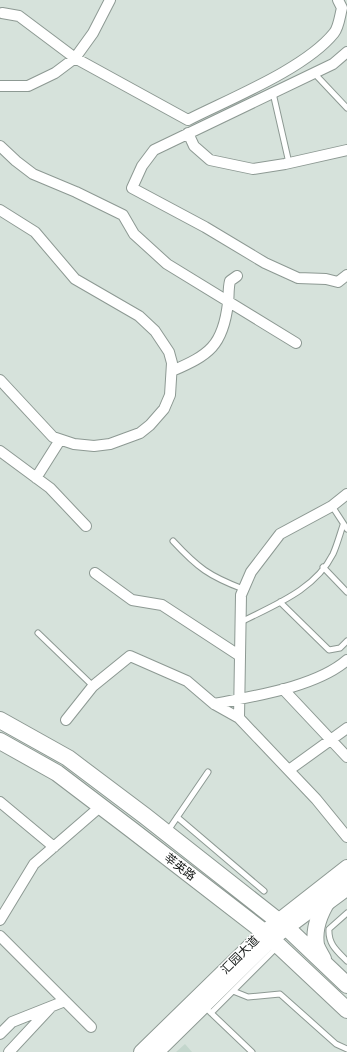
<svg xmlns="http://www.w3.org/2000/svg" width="347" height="1052" font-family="Karla,'Noto Sans SC',sans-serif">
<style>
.built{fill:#c3d6cc}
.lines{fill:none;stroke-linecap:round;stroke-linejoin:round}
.lane-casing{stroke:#8d9993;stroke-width:7}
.street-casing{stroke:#8d9993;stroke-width:12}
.secondary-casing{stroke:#8d9993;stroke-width:16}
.primary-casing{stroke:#8d9993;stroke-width:18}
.lane{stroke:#fff;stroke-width:5}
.street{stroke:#fff;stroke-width:10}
.secondary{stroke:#fff;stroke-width:14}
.primary{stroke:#fff;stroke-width:16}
.labels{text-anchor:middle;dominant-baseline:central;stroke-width:3;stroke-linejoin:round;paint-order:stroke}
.street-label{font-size:12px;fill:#151917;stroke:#fff}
</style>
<rect width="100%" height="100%" fill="#d6e2db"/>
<path class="built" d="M185 1044 192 1052H176Z"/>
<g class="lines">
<defs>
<path id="lane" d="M314 73 347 108
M273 93 289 163
M332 506 347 529
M173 541C198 568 209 576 243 589
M323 567 347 592
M280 602 329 650 340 648 347 641
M241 622C274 605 315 590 333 554 337 545 340 534 343 525
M38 633 93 686
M177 817 264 891
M167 832 208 772
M331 906 347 894
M347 913 329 929C328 944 337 951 347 961
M233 991 248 997 280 994 336 1044 347 1049
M209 1011 252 1052
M211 1013 277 947"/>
<path id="street" d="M2 13 19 16 75 58 188 120C229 99 305 69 334 33 339 27 340 15 342 8L338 0
M347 52 333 64 154 150 142 166 132 188 205 227 265 263 298 278 326 279 338 282 347 275
M0 86H28L55 73 75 58 93 33 110 0
M188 133 194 146 210 160 253 169 285 164 347 150
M0 146 16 161 33 174 76 192 123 215 134 234 167 264 296 343
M0 210 35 232 75 279 139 316 155 331 169 352 172 363 170 395 164 409 150 425 140 433 110 444 94 446 74 444 53 437 0 380
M172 371C209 355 223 346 228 303 229 296 228 289 230 281L237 276
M0 451 50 488 86 526
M36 478 60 440
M95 573 132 600 162 605 240 656
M283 689 347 757
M214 704C254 696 316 687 347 660
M239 718 241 595 251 572 280 534 332 506 347 494
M66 720 93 686 130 656 187 681 214 704 239 718 316 799 347 837
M289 770 347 728
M0 802 54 847
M0 920 34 864 101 806
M0 936 91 1027
M0 1034 12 1022 65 1001
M9 1052 50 1008"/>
<path id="secondary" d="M141 1052 264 932 347 867
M157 1052 272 939 347 883"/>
<path id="primary" d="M0 720 68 758 145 816 286 927 347 985
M0 741 57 773 132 830 264 932 347 1010
M323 959C321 955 317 949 316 945 313 926 322 908 332 894"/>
</defs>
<use href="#lane" class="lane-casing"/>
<use href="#street" class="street-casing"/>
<use href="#secondary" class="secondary-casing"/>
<use href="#primary" class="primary-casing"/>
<use href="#lane" class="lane"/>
<use href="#street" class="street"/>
<use href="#secondary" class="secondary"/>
<use href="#primary" class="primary"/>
</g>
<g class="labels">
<g class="street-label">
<text transform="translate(180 867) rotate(38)">莘英路</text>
<text transform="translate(240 955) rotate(-45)">汇园大道</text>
</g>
</g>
</svg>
